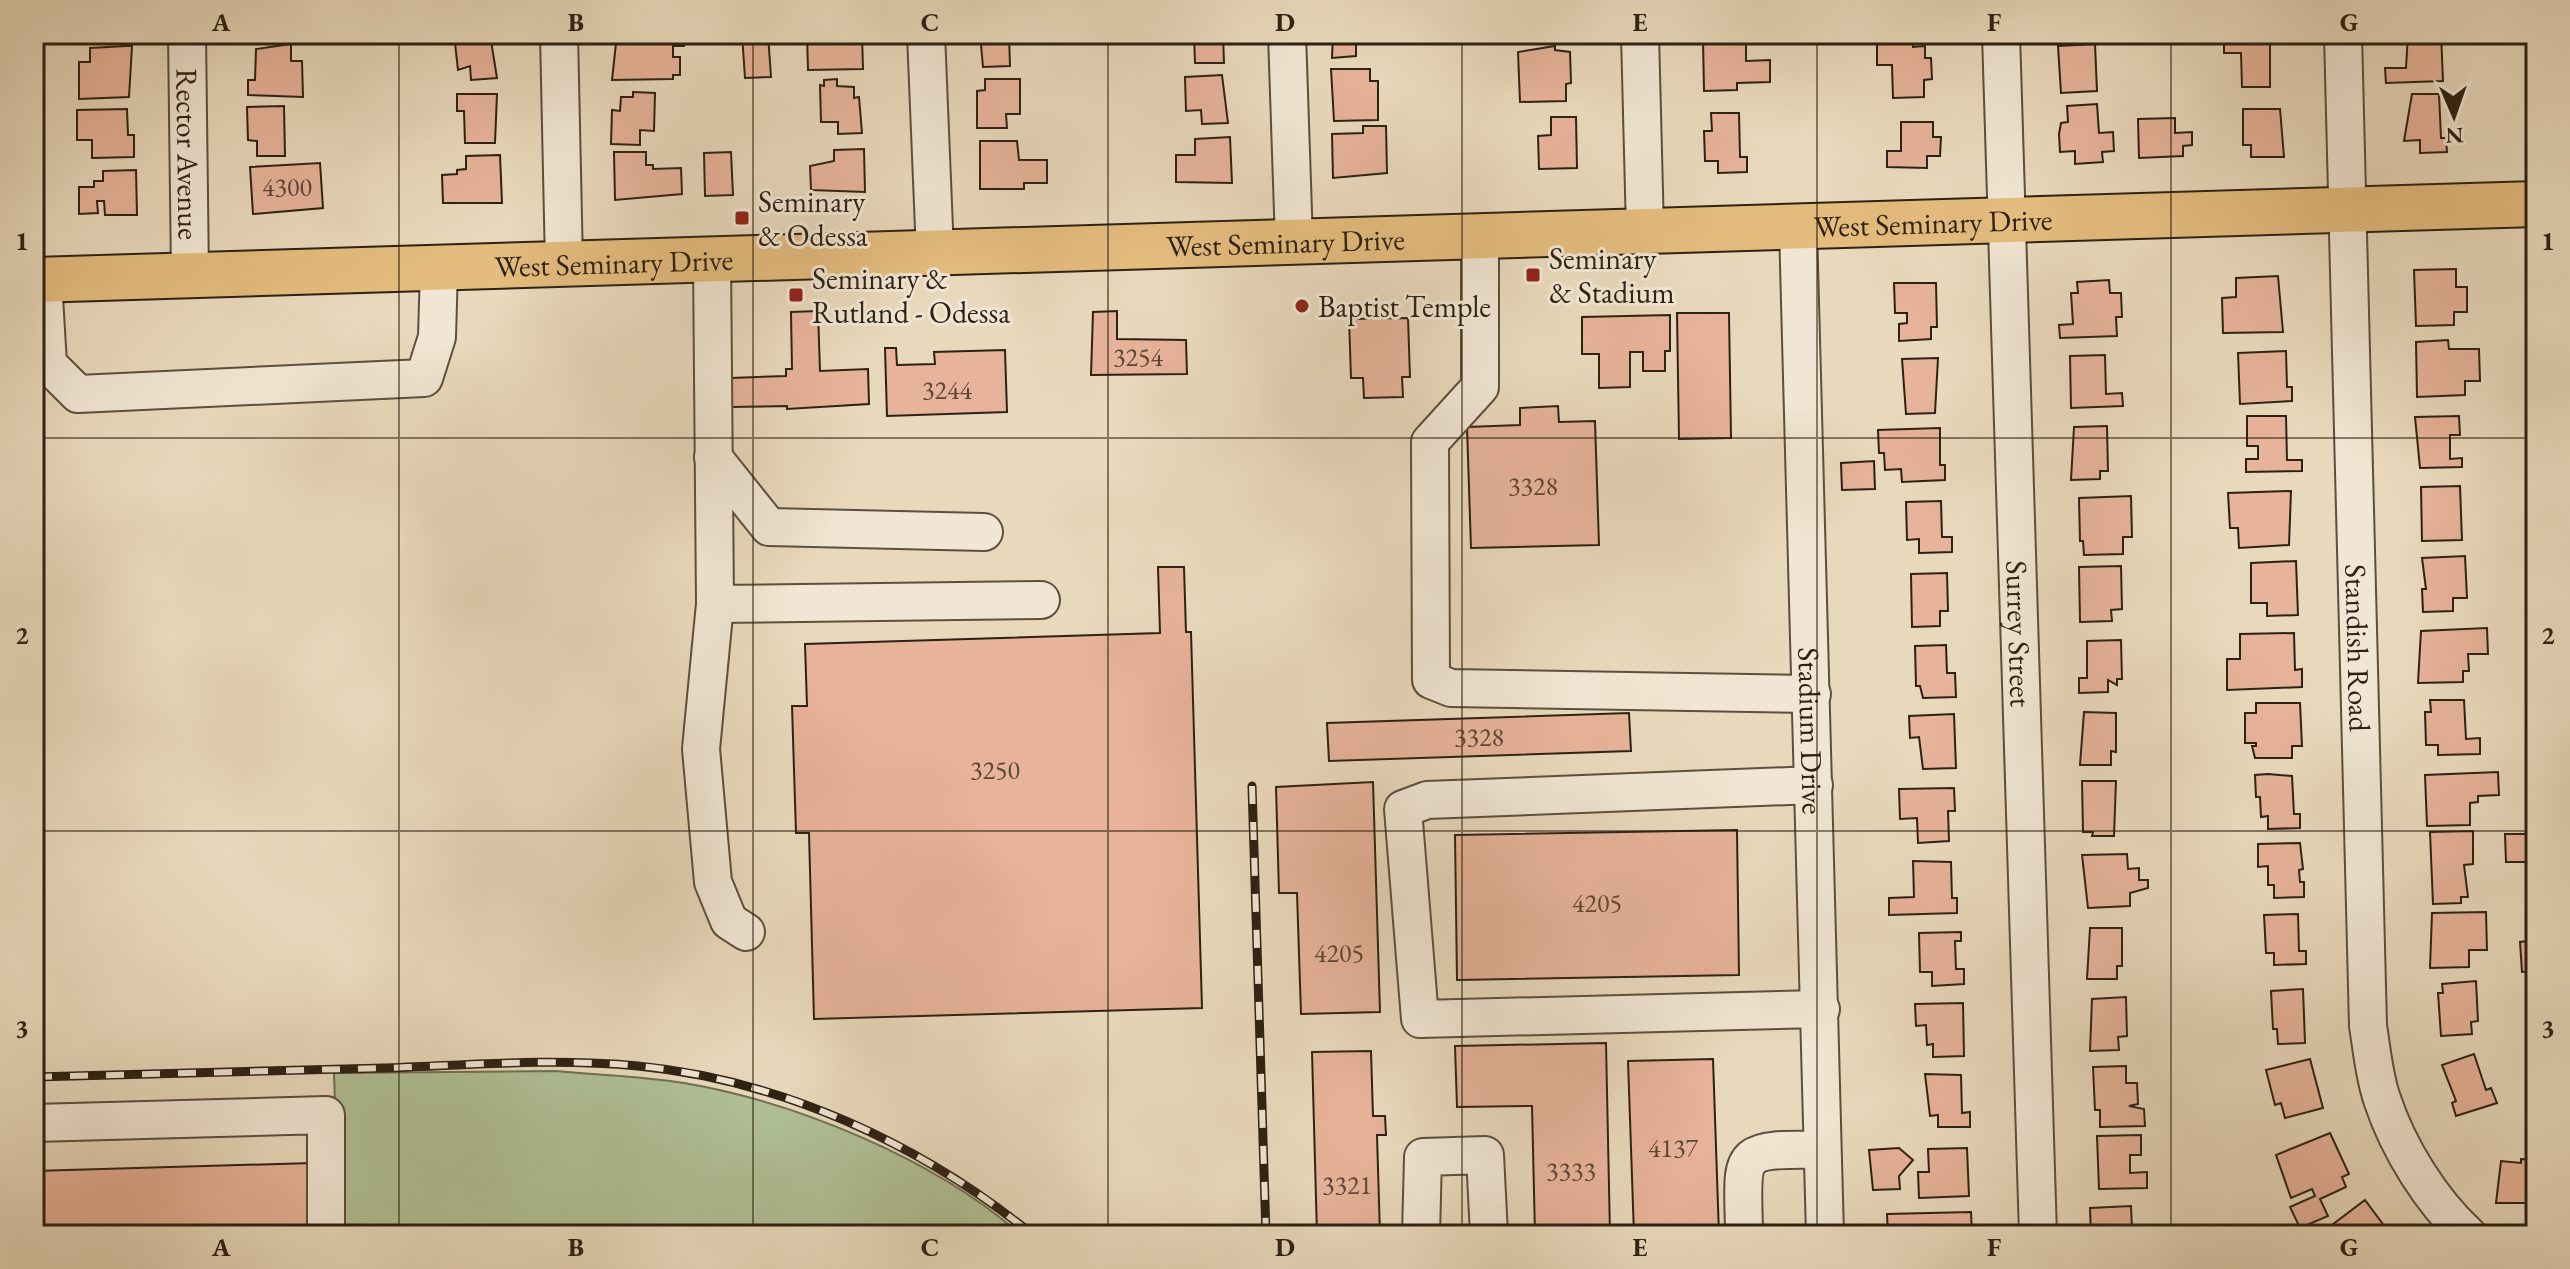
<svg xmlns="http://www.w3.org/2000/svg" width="2570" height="1269" font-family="'EB Garamond',serif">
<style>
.green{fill:#b0c096;stroke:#6e7054;stroke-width:2}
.building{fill:#e7b39a;stroke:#2d2113;stroke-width:2}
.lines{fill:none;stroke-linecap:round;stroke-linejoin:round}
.minor-casing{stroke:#5c4f3d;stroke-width:40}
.major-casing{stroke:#2d2113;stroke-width:48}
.minor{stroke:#f1e6d3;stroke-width:36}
.major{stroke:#e4bc7e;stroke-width:44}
.rail-casing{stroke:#2d2113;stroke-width:9}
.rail{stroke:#f1e6d3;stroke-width:6;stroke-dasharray:18;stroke-linecap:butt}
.grid{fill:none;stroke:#2d2113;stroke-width:2;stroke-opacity:0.55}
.poi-dot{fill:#8f2418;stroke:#f1e6d3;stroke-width:3}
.labels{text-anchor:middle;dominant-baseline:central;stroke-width:6;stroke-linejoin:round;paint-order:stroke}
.number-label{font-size:26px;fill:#5c4635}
.street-label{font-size:30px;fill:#2d2113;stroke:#f1e6d3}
.poi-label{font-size:30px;fill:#2d2113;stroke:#f1e6d3;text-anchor:start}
.neatline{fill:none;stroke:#2d2113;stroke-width:3}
.grid-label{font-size:26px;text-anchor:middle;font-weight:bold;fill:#2d2113}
</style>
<rect width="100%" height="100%" fill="#e9d9bc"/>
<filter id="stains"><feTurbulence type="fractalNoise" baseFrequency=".0025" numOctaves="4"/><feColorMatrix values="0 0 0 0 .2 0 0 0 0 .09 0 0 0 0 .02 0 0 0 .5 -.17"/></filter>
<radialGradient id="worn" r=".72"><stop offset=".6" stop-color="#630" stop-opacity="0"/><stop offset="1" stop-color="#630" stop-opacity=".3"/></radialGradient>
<path class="green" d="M556 1071C598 1075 642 1076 684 1083 796 1102 935 1159 1021 1235H339L334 1073Z"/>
<path class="building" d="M82 34H130V38H82Z
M454 34H490L497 78 471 80 470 66 458 70Z
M617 34H684V46H673V57H680V75H673V79L612 80Z
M742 34H768L771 77 745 78Z
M807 34H862L863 69 808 70Z
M980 34H1009L1010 66 983 67Z
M1194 34H1223L1224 63H1195Z
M1333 34H1377L1378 43 1356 44V56L1332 58Z
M2240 34 2270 36V87H2242L2241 53H2224V38H2240Z
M2408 34H2441L2443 81 2386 83 2385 68H2406Z
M1746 38V61L1770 60V82L1737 83V90L1704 91 1703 39Z
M1913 42V47L1925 46V58H1931L1932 79 1924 80V97L1893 98 1892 65H1877V44Z
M291 44V61H302L303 97 248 95V80H255L256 49Z
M2095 44 2097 91 2061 93 2058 46Z
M126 46H132L129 97 79 99V62H90V48Z
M1555 46V50L1570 52 1571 83 1566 84V101L1520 102 1518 52Z
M1331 69H1370V81H1378V120L1334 121Z
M1222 75 1228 123 1202 124 1201 110 1186 111 1185 77Z
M837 79V86L854 87V98L859 97 862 133 838 134V122H821L820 85 824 86V80Z
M985 79H1020V114H1006L1007 128H977V91L985 90Z
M633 92 655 93 654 131 640 130V145L611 144 612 110 620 111 621 97H633Z
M457 94H497L495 143H465L464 111H457Z
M2412 94H2439L2441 138H2446L2447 152 2420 153V140L2404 141Z
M2097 104 2099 133 2113 132 2114 151 2102 152 2103 162 2075 164V151L2060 152 2059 134 2061 123 2068 122 2067 106Z
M284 106 285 156H257V141L248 140 247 107Z
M127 109 128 135H134V157L92 158V140H77V110Z
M2243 109H2280L2284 157H2251V145H2243Z
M1711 113H1739L1740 157H1747V172L1718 173V161H1705L1704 131H1712Z
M1551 117H1576L1577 168 1539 169 1538 136 1551 135Z
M2526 117H2536V149L2527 150Z
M2175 118V133L2192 132V145L2183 146V156L2139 158 2138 119Z
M1901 122H1933V137H1941L1940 156H1927V168L1887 167V151H1901Z
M1363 126H1386L1387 173 1333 178 1332 134 1363 133Z
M1230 137 1232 183 1176 182V155H1195V139Z
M980 141H1017L1019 160H1047V183H1024V189H980Z
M864 149 865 192 811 190 810 166 834 161V150Z
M614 152H646V165H653V169L681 168 682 194 615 200Z
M731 152 733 195 705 196 704 153Z
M500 155 502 203H443L442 175 457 174V170L466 169V156Z
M320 163 323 208 253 214 250 167Z
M136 170 137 215H105L104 201H97L98 213 79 214V187H94V181H103V171Z
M2456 269V287H2467V312H2454V325L2416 326 2414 270Z
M2278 276 2283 332 2223 333 2222 298 2236 297V278Z
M2109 280 2110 293H2121L2122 317H2116L2117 336 2060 338 2059 325 2073 324 2071 293H2078L2077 282Z
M1894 283H1936L1937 327H1931V339L1899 341V324L1907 323V313H1895Z
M818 311 820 371 868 369 869 404 787 409V406L731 407V378L786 376V369H792L791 312Z
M1117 311V339L1186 340 1187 374 1091 375 1093 312Z
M1677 313H1729L1731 438 1679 439Z
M1670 315V351H1665V371H1643V352H1630V387L1599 388V354H1582V317Z
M1408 318 1410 377H1402L1403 397 1364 398 1363 378H1351L1349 319Z
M2448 340 2449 349H2479L2480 381H2465V395L2417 397 2416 342Z
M885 348H896L897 365 935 364 934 352 1005 350 1007 412 887 416Z
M2286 351 2287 387H2292V401L2240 404 2238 353Z
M2105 355 2106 394 2122 393 2123 406 2071 408 2070 356Z
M1938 358 1935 413 1906 414 1902 359Z
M1558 406 1559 422 1595 421 1599 545 1471 548 1467 427 1520 425V408Z
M2247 416H2286L2287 460H2302V471L2246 472V459H2258V446H2247Z
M2459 416 2460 435H2450V459L2462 458V467L2420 468 2415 417Z
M2107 426 2108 471H2100V479L2071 480 2074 427Z
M1940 428V465H1945V480L1902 482 1901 469 1885 470 1884 453H1879L1878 430Z
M1874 461 1875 489 1842 490 1841 463Z
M2460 486 2462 540 2422 541 2421 487Z
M2291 491 2289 545 2239 548 2238 528H2230L2228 493Z
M2131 496 2132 537H2123V554L2084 555 2083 541H2080L2079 498Z
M1941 501 1942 537H1952V552L1919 553V539L1907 540 1906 502Z
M2465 556 2467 598H2453V611L2423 612 2422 589H2426L2422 558Z
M2296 561 2298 615 2267 616V603H2251V563Z
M2121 566 2122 609 2111 610 2112 621 2080 622 2079 567Z
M1158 567H1184L1186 632H1191L1202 1008 814 1019 809 833H796L792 706H807L805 644 1160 633Z
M1947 573 1948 611H1940V626L1912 627 1911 574Z
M2487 628 2488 654H2468L2469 671H2463V682L2418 683 2421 631Z
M2294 633 2295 670 2302 669V687L2227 690V659H2240V634Z
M2121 640 2122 679H2117V685L2108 680V692L2079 693V678H2087V641Z
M1946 645 1947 673H1955L1956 697 1923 698 1920 686H1916L1915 646Z
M2430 700H2464L2466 739 2480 738V754L2438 755V745H2426L2425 712H2431Z
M2256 703H2300L2302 746H2292V758H2255L2252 746H2256V743H2245V713H2256Z
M2084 712 2116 713V752L2111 751V765H2080Z
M1629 713 1631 751 1329 761 1327 723Z
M1954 714 1956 768 1923 769 1919 737 1910 738 1909 716Z
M2498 772 2499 795 2478 796V802L2470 803V825L2427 826 2425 775Z
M2268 774 2292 776 2294 814H2300V828L2268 829V816L2261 817 2260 797H2256L2255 775Z
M2082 781H2116L2114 836H2092L2093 832H2083Z
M1373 782 1380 1012 1301 1014 1297 893H1279L1276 787Z
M1954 788 1955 811H1948L1949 841 1918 843 1917 818 1900 819 1899 789Z
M1737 830 1739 975 1457 980 1455 835Z
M2473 831V864L2464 865 2468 897H2461V903L2433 904 2430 832Z
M2505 834H2533V862H2506Z
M2300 843 2303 869 2299 870 2300 882H2304V897L2274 898V885H2268V866L2258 867V844Z
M2127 854 2128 869 2139 868V880H2148V888L2130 893V906L2088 908 2082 855Z
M1913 861 1951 862 1952 898H1957V913L1889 915V898L1914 897Z
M2486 912 2487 950H2469V967L2430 968 2432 913Z
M2298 914 2299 951H2306V964L2274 965V953H2266L2264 915Z
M2090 928H2122V966H2117V979H2087Z
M1961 932V941H1955L1956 969H1964V984L1932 986V972H1920L1919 933Z
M2536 940V971L2522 972 2520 942Z
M2476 981 2478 1021 2471 1022 2472 1034 2441 1036 2438 993H2443L2442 984Z
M2303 989 2305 1043 2278 1044 2277 1029H2273L2271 991Z
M2126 997 2127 1036 2118 1037 2119 1050 2090 1051 2092 999Z
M1963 1003 1964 1056 1933 1057V1044L1927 1045 1926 1025 1916 1026 1915 1004Z
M1606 1043 1610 1235H1535L1532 1106 1457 1107 1455 1046Z
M1371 1051 1373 1116H1385L1386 1135H1377L1380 1235H1317L1312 1052Z
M2474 1054 2486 1090 2491 1088 2497 1103 2456 1116 2452 1103 2456 1101 2442 1065Z
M1713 1059 1719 1235H1634L1628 1061Z
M2310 1059 2323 1108 2285 1118 2281 1103 2275 1105 2266 1070Z
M2126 1066V1083H2137L2138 1104 2129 1106 2144 1109 2145 1126 2100 1127V1110H2095L2093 1067Z
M1925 1074 1961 1075 1962 1113 1970 1112V1127H1938V1115L1930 1116Z
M2330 1133 2349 1174 2342 1177 2346 1187 2320 1199 2328 1216 2300 1228 2290 1207 2315 1196 2312 1189 2291 1198 2276 1155Z
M2141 1135V1155H2130V1173L2147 1172V1188L2099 1189 2097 1136Z
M1899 1148 1913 1160 1899 1176 1900 1189 1873 1190 1869 1150Z
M1967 1148 1969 1196 1919 1198 1918 1172H1929L1928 1149Z
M2521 1159 2532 1160 2531 1173H2536V1209L2527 1208 2528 1203H2496L2501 1161 2521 1163Z
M312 1163 314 1235H34V1171Z
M2365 1200 2391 1235H2340L2332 1225Z
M2131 1206 2132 1230H2149L2150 1235H2091L2090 1208Z
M1971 1212 1972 1235H1888L1887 1214Z"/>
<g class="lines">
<defs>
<g id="minor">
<path id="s1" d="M187 34 190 276"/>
<path d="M559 34 564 264"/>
<path d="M926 34 935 253"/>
<path d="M1287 34 1294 242"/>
<path d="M1640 34 1645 231"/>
<path id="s2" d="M2001 34 2038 1235"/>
<path id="s3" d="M2343 34 2368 1026C2372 1050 2374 1076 2382 1099 2398 1148 2431 1201 2468 1235"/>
<path id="s4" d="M1798 227 1825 1235"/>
<path d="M1480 236V387L1430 442 1431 680 1451 688 1812 694"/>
<path d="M712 259 715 604 1041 600"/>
<path d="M43 280 48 364 78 394 424 378 437 337 439 268"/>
<path d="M713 457 769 527 984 532"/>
<path d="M715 604 701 749 713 882 729 921 746 932"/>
<path d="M1814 785 1427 800 1403 809 1420 1019 1821 1009"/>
<path d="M34 1123 326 1115V1235"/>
<path d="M1421 1235 1423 1157 1485 1155 1489 1235"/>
<path d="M1744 1235C1743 1152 1733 1148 1822 1150"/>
</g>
<g id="major">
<path id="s5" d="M34 280 2536 204"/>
</g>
</defs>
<use href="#minor" class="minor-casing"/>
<use href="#major" class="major-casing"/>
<use href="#minor" class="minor"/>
<use href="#major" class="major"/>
<defs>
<path id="rail" d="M1252 786 1266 1235
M34 1077C151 1074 268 1071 384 1068 469 1065 554 1058 638 1066 782 1080 921 1144 1033 1235"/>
</defs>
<use href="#rail" class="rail-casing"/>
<use href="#rail" class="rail"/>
</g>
<path class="grid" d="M399 34V1235M753 34V1235M1108 34V1235M1462 34V1235M1817 34V1235M2171 34V1235M34 438H2536M34 831H2536"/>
<g class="poi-dot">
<rect x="734" y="210" width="16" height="16" rx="4"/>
<rect x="1525" y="267" width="16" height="16" rx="4"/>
<rect x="788" y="287" width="16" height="16" rx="4"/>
<circle cx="1302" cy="306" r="8"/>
</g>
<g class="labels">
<g class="number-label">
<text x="287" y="187">4300</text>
<text x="1138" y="357">3254</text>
<text x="947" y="390">3244</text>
<text x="1533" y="486">3328</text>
<text x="1479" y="737">3328</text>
<text x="995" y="770">3250</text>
<text x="1597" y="903">4205</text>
<text x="1339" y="953">4205</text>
<text x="1673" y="1148">4137</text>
<text x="1571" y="1171">3333</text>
<text x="1347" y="1185">3321</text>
</g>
<g class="street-label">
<text stroke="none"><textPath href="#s1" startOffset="120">Rector Avenue</textPath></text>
<text stroke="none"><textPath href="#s5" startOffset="1900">West Seminary Drive</textPath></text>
<text stroke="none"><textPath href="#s5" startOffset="1252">West Seminary Drive</textPath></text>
<text stroke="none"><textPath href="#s5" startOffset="580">West Seminary Drive</textPath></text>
<text stroke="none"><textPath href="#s2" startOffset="600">Surrey Street</textPath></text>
<text stroke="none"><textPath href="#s3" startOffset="614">Standish Road</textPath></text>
<text stroke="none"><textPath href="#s4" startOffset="504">Stadium Drive</textPath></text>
</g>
<g class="poi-label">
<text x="758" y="201">Seminary<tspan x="758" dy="34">&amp; Odessa</tspan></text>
<text x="1549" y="258">Seminary<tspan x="1549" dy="34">&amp; Stadium</tspan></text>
<text x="812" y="278">Seminary &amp;<tspan x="812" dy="34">Rutland - Odessa</tspan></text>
<text x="1318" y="306">Baptist Temple</text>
</g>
</g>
<rect width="2570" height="1269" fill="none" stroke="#e9d9bc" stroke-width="88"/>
<g transform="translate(2454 116) rotate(178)" stroke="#f1e6d3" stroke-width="6" paint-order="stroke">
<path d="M0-6L14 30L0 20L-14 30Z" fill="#2d2113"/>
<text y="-12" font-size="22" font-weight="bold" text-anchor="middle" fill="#2d2113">N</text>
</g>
<rect x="44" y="44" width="2482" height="1181" class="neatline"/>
<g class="grid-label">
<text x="221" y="31">A</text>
<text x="576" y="31">B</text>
<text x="930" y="31">C</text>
<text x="1285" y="31">D</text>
<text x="1640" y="31">E</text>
<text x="1994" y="31">F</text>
<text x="2349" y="31">G</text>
<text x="22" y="250">1</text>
<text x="2548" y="250">1</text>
<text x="22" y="644">2</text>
<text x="2548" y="644">2</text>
<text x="22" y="1037">3</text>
<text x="2548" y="1037">3</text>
<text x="221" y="1256">A</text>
<text x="576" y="1256">B</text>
<text x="930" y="1256">C</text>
<text x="1285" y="1256">D</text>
<text x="1640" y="1256">E</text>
<text x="1994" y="1256">F</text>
<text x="2349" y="1256">G</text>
</g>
<rect width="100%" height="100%" filter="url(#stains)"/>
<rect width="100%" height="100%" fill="url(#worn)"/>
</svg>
